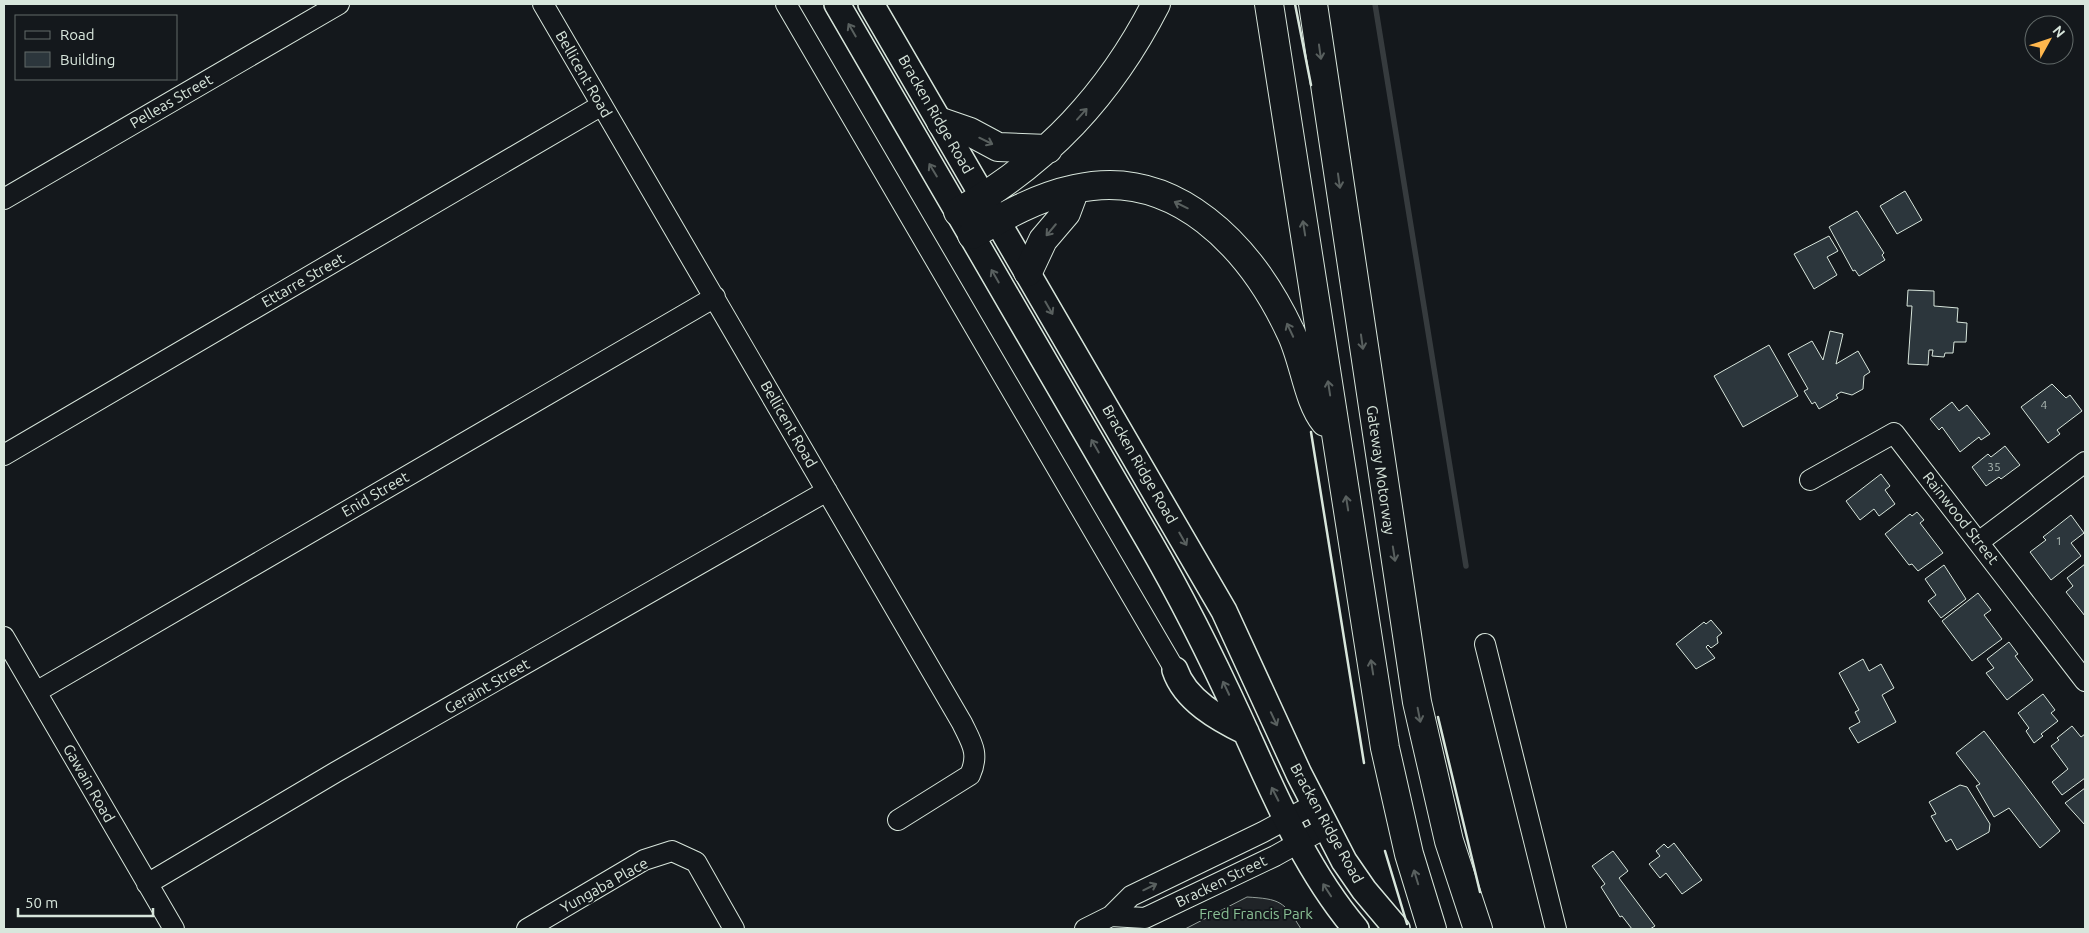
<svg xmlns="http://www.w3.org/2000/svg" width="2089" height="933" font-family="Ubuntu,sans-serif">
<style>
.green{fill:#202428;stroke:#939e99}
.lines{fill:none;stroke-linecap:round;stroke-linejoin:round}
.stream{stroke:#363b3e;stroke-width:5.5}
.building{fill:#2c363c;stroke:#d8e6dc}
.minor-casing{stroke:#d8e6dc;stroke-width:22}
.major-casing{stroke:#d8e6dc;stroke-width:28}
.highway-casing{stroke:#d8e6dc;stroke-width:30}
.minor{stroke:#14181c;stroke-width:20}
.major{stroke:#14181c;stroke-width:25}
.highway{stroke:#14181c;stroke-width:28}
.wall{stroke:#d8e6dc;stroke-width:2.5}
.oneway{stroke:#59605f}
.labels{text-anchor:middle;dominant-baseline:central;stroke-width:4;stroke-linejoin:round;paint-order:stroke}
.number-label{font-size:12px;fill:#adbab4}
.street-label{font-size:15px;fill:#d8e6dc;stroke:#14181c}
.park-label{font-size:15px;fill:#8ac095;stroke:#14181c}
</style>
<rect width="100%" height="100%" fill="#14181c"/>
<path class="green" d="M1247 897C1280 899 1284 901 1301 929H1185Z"/>
<g class="lines">
<path class="stream" d="M1375 4 1466 566"/>
</g>
<path class="building" d="M1905 191 1922 220 1897 234 1880 206Z
M1857 211 1884 253 1882 255 1885 260 1859 276 1855 270 1853 271 1829 227Z
M1829 236 1838 251 1827 257 1837 275 1814 289 1794 254Z
M1908 290 1934 291V306L1958 308 1957 322 1967 323 1966 342H1954L1953 353H1945L1944 357 1932 356 1933 350H1929L1928 365 1908 364 1912 306H1907Z
M1830 331 1843 334 1836 364 1858 351 1870 372 1864 376 1863 389 1852 395 1841 392 1836 395 1838 398 1819 409 1815 402 1812 404 1804 391 1808 389 1788 354 1812 341 1823 360Z
M1769 345 1798 396 1743 427 1714 376Z
M2052 384 2066 398 2070 395 2082 411 2057 430 2060 434 2048 443 2021 407Z
M1952 402 1959 411 1967 405 1990 434 1981 440 1979 437 1960 452 1942 427 1939 430 1930 419Z
M2005 446 2020 465 2001 479 1999 477 1986 486 1972 467 1988 454 1991 457Z
M1881 474 1890 486 1885 490 1895 504 1879 516 1874 509 1860 520 1846 501Z
M1917 512 1924 520 1920 523 1943 553 1918 571 1912 564 1909 565 1885 534 1910 514 1912 516Z
M2071 515 2084 533 2071 543 2081 556 2051 580 2030 552 2046 540 2043 537Z
M2085 564V616L2066 592 2073 586 2067 578Z
M1944 565 1966 599 1941 618 1928 601 1936 595 1925 579Z
M1978 593 1991 610 1984 615 2002 639 1972 661 1942 621Z
M1711 620 1722 633 1717 637 1718 643 1711 648 1708 645 1706 647 1715 658 1696 669 1676 644 1704 622 1706 624Z
M2009 642 2018 654 2015 656 2033 680 2007 700 1986 673 1994 668 1987 659Z
M1863 659 1869 671 1881 664 1894 688 1882 695 1896 722 1858 743 1849 728 1860 722 1855 712 1859 710 1839 673Z
M2043 694 2055 710 2051 713 2058 721 2041 734 2043 736 2034 743 2026 731 2029 728 2018 713Z
M2072 726 2081 737 2085 734V778L2062 795 2052 782 2068 769 2051 746 2059 740 2057 738Z
M1984 731 2060 831 2040 848 2009 808 1994 817 1976 786 1980 784 1956 753Z
M1960 785 1967 787 1990 824 1989 832 1957 850 1951 839 1946 842 1931 816 1936 814 1929 802Z
M2085 788V825L2065 803Z
M1674 843 1702 880 1682 894 1666 873 1660 878 1649 864 1660 856 1656 851 1664 844 1668 848Z
M1613 851 1628 871 1619 878 1655 926 1650 929H1632L1622 916 1620 917 1601 887 1605 884 1592 866Z"/>
<g class="lines">
<defs>
<path id="minor" d="M543 4 962 723C971 742 980 753 970 775L898 820
M786 4 1175 670
M4 199 339 4
M4 455 602 105
M1810 480 1894 433 2085 681
M1980 541 2085 462
M4 637 174 929
M1485 644 1556 929
M36 692 715 297
M147 884 336 772 827 491
M1111 916 1145 918 1275 856 1327 827
M527 929 644 860 672 851 696 862 734 929
M1085 929 1111 916 1131 896 1263 832 1315 804"/>
<path id="major" d="M837 4 1149 541C1182 598 1211 656 1239 717 1272 789 1304 868 1356 929
M871 4 1224 611 1299 774 1344 861 1364 890 1397 929
M1175 670C1185 700 1219 719 1246 732"/>
<path id="highway" d="M1269 4 1385 748 1409 854 1432 929
M1313 4 1417 702 1449 841 1478 929
M941 122 970 132 998 147 1048 149
M958 212C1047 162 1110 94 1156 4
M972 235C1004 216 1037 197 1075 189 1176 166 1251 248 1290 331 1304 358 1307 400 1325 422
M1028 272 1043 240 1066 213 1075 189"/>
</defs>
<use href="#minor" class="minor-casing"/>
<use href="#major" class="major-casing"/>
<use href="#highway" class="highway-casing"/>
<use href="#minor" class="minor"/>
<use href="#major" class="major"/>
<use href="#highway" class="highway"/>
<path class="wall" d="M1295 4 1311 85
M1311 432 1364 763
M1438 717 1480 892
M1385 851 1407 924"/>
</g>
<defs><path id="oneway-shaft" d="M-6 0H5M1.5-3L5.5 0L1.5 3" fill="none" stroke-width="1.6" stroke-linecap="round" stroke-linejoin="round" transform="scale(1.25)"/></defs>
<g class="oneway">
<use href="#oneway-shaft" transform="translate(852 30) rotate(-120)"/>
<use href="#oneway-shaft" transform="translate(1320 52) rotate(82)"/>
<use href="#oneway-shaft" transform="translate(1082 114) rotate(-48)"/>
<use href="#oneway-shaft" transform="translate(986 141) rotate(26)"/>
<use href="#oneway-shaft" transform="translate(933 170) rotate(-121)"/>
<use href="#oneway-shaft" transform="translate(1339 181) rotate(82)"/>
<use href="#oneway-shaft" transform="translate(1181 205) rotate(-154)"/>
<use href="#oneway-shaft" transform="translate(1304 228) rotate(-99)"/>
<use href="#oneway-shaft" transform="translate(1051 230) rotate(130)"/>
<use href="#oneway-shaft" transform="translate(995 276) rotate(-120)"/>
<use href="#oneway-shaft" transform="translate(1049 308) rotate(60)"/>
<use href="#oneway-shaft" transform="translate(1290 330) rotate(-115)"/>
<use href="#oneway-shaft" transform="translate(1362 342) rotate(82)"/>
<use href="#oneway-shaft" transform="translate(1329 388) rotate(-99)"/>
<use href="#oneway-shaft" transform="translate(1095 446) rotate(-120)"/>
<use href="#oneway-shaft" transform="translate(1347 503) rotate(-99)"/>
<use href="#oneway-shaft" transform="translate(1183 539) rotate(60)"/>
<use href="#oneway-shaft" transform="translate(1394 554) rotate(81)"/>
<use href="#oneway-shaft" transform="translate(1372 667) rotate(-99)"/>
<use href="#oneway-shaft" transform="translate(1226 688) rotate(-115)"/>
<use href="#oneway-shaft" transform="translate(1419 715) rotate(79)"/>
<use href="#oneway-shaft" transform="translate(1274 719) rotate(65)"/>
<use href="#oneway-shaft" transform="translate(1275 794) rotate(-117)"/>
<use href="#oneway-shaft" transform="translate(1416 877) rotate(-107)"/>
<use href="#oneway-shaft" transform="translate(1150 887) rotate(-26)"/>
<use href="#oneway-shaft" transform="translate(1327 890) rotate(-123)"/>
</g>
<g class="labels">
<g class="number-label">
<text x="2044" y="404">4</text>
<text x="1994" y="466">35</text>
<text x="2059" y="540">1</text>
</g>
<g class="street-label">
<text transform="translate(584 74) rotate(60)">Bellicent Road</text>
<text transform="translate(171 101) rotate(-30)">Pelleas Street</text>
<text transform="translate(936 114) rotate(60)">Bracken Ridge Road</text>
<text transform="translate(303 280) rotate(-30)">Ettarre Street</text>
<text transform="translate(789 424) rotate(60)">Bellicent Road</text>
<text transform="translate(1140 464) rotate(60)">Bracken Ridge Road</text>
<text transform="translate(1381 470) rotate(82)">Gateway Motorway</text>
<text transform="translate(375 494) rotate(-30)">Enid Street</text>
<text transform="translate(1961 518) rotate(52)">Rainwood Street</text>
<text transform="translate(487 686) rotate(-30)">Geraint Street</text>
<text transform="translate(89 783) rotate(60)">Gawain Road</text>
<text transform="translate(1327 823) rotate(61)">Bracken Ridge Road</text>
<text transform="translate(1221 881) rotate(-26)">Bracken Street</text>
<text transform="translate(604 885) rotate(-29)">Yungaba Place</text>
</g>
<g class="park-label">
<text x="1256" y="913">Fred Francis Park</text>
</g>
</g>
<rect width="2089" height="933" fill="none" stroke="#d8e6dc" stroke-width="10"/>
<rect x="15" y="15" width="162" height="65" fill="#14181c" stroke="#626a69"/>
<rect x="25" y="31" width="25" height="8" fill="#14181c" stroke="#626a69"/>
<text x="60" y="40" font-size="15" fill="#d8e6dc">Road</text>
<rect x="25" y="52" width="25" height="15" fill="#2c363c" stroke="#626a69"/>
<text x="60" y="65" font-size="15" fill="#d8e6dc">Building</text>
<g transform="translate(2049 40) rotate(50)"><circle r="24" fill="#14181c" stroke="#626a69"/>
<path d="M0-4L9 19L0 12L-9 19Z" fill="#ffb74d"/>
<text y="-8" font-size="14" font-weight="bold" text-anchor="middle" fill="#d8e6dc">N</text>
</g>
<path d="M18 908v8h135v-8" fill="none" stroke="#d8e6dc" stroke-width="2.5"/>
<text x="25" y="908" font-size="15" fill="#d8e6dc" stroke="#14181c" stroke-width="4" paint-order="stroke">50 m</text>
</svg>
